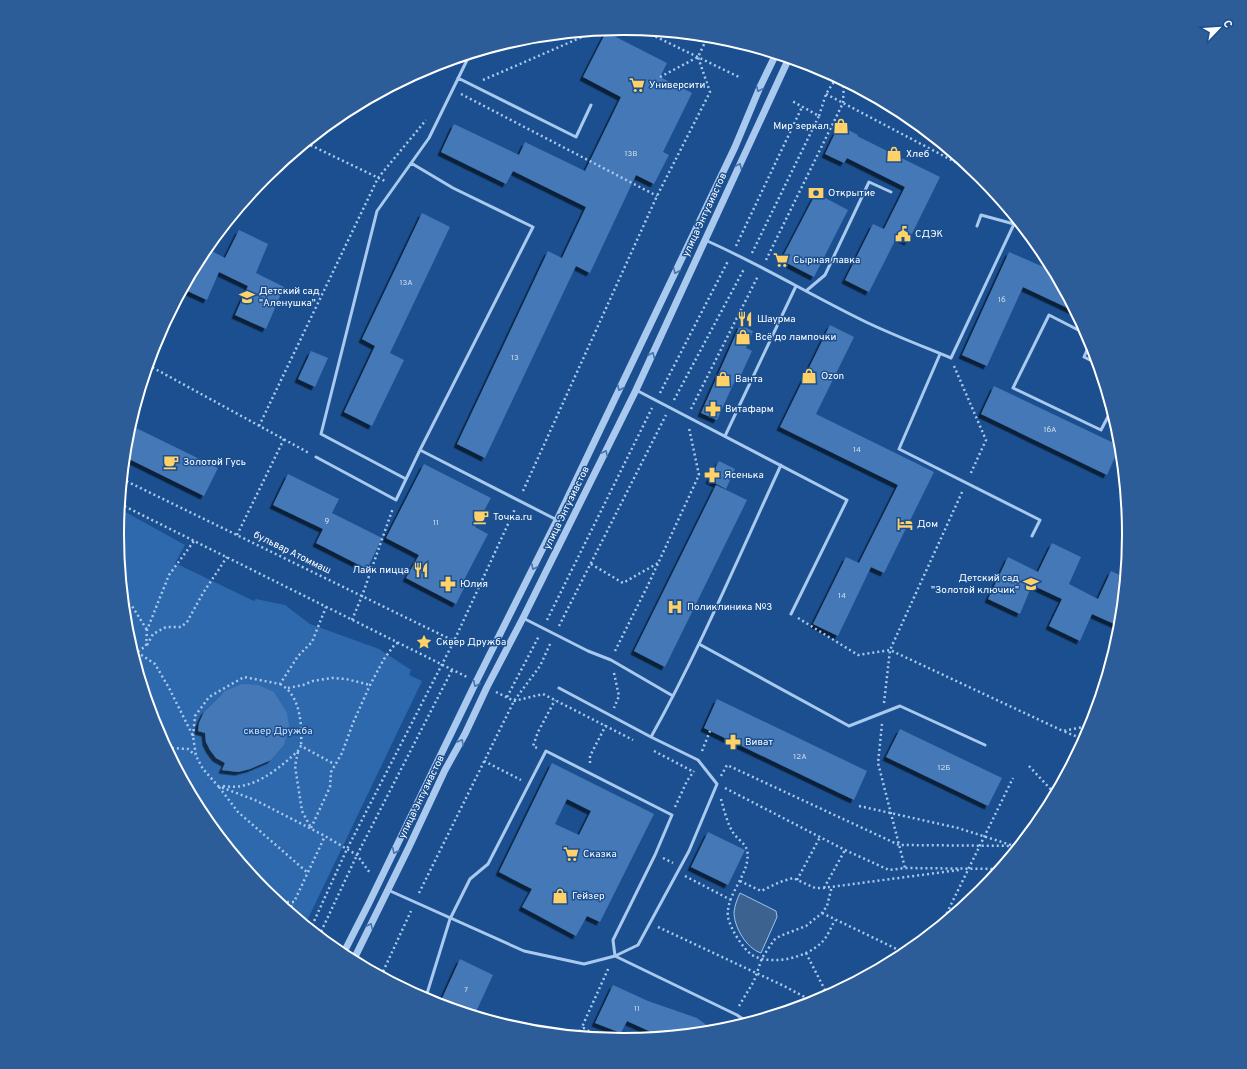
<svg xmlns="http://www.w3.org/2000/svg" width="1247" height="1069" font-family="Overpass,sans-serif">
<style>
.green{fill:#2e69ad}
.water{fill:#3c6290;stroke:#9cc4f0}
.building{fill:#4478b7;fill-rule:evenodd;filter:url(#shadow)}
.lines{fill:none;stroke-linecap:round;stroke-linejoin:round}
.path{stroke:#a9c9ee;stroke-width:2.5;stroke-dasharray:2 3;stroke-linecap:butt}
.service{stroke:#a9c9ee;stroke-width:3}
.tertiary{stroke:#a9c9ee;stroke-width:7}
.oneway{stroke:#4674ac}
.labels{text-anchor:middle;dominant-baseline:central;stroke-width:3;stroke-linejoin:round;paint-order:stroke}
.number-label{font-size:8px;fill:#d0dded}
.poi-label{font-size:10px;fill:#fff;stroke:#1b4f8f;text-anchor:start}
.street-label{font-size:10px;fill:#fff;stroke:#1b4f8f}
.park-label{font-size:10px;fill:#cfe3fa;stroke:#1b4f8f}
.rim{fill:none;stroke:#fff;stroke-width:2}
</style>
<defs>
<filter id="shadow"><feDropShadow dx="-3.5" dy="3.5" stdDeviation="0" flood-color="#0009"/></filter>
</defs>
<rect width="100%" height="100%" fill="#1b4f8f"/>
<path class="green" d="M120 509 185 545 175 563 254 601 256 599 285 605 310 624 379 649 411 670 409 675 422 681 305 925 265 892 202 816 155 728 127 633 117 534Z"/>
<path class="water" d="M740 893 776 911 777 917 761 953C746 948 734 927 734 912 735 905 737 899 740 893Z"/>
<path class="building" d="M606 32 667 63 660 77 692 93 663 152 669 155 654 184 636 175 590 273 576 266 485 458 457 444 548 251 562 258 586 207 513 171 506 184 441 152 454 124 519 155 525 142 585 171 621 97 583 77Z
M839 125 858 135 857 136 940 177 908 242 897 237 869 292 845 280 873 224 884 229 905 187 847 158 844 163 825 154Z
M816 193 848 210 814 277 781 260Z
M422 213 450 227 390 353 404 360 372 426 344 412 375 346 362 339Z
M239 230 268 244 256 273 284 287 266 329 235 315 248 286 219 272 207 300 183 289 202 253 206 248 225 258Z
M1009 252 1055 272 1076 312 1023 287 987 366 962 355Z
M740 325 753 331 746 348 752 351 740 377 737 376 717 420 701 413Z
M830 325 854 337 816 414 934 472 884 573 871 567 838 636 813 624 846 557 859 563 898 485 780 427Z
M311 351 328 358 315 387 298 379Z
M994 386 1120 446 1107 475 981 414Z
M130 425 218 468 204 496 125 457 127 435Z
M719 461 735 469 726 489 709 480Z
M424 464 491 498 475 527 488 534 464 580 467 582 456 604 406 578 419 555 386 538Z
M288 474 339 499 332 513 382 538 367 569 316 543 323 529 273 505Z
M716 485 747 500 665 667 634 651Z
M1052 543 1081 557 1069 584 1098 599 1111 571 1126 578 1121 627 1092 614 1080 641 1049 626 1062 599 1032 585 1020 614 988 599 1008 557 1038 572Z
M242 684 258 685 274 692 287 713 289 726 284 745 271 760 250 769 238 772 222 770 225 763 216 758 210 750 206 742 205 733 198 731 199 723 204 712 225 691Z
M717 699 867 771 854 800 704 728Z
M900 729 1002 778 988 806 886 757Z
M552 763 654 814 600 922 587 916 576 936 522 907 532 889 499 872ZM567 799 591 811 579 835 555 824Z
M708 832 745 850 728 885 691 867Z
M460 959 493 975 474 1016 439 1005Z
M613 985 648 1001 697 1018 716 1032 662 1037 627 1021 621 1033 595 1023Z"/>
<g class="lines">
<path class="path" d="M642 30 741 78
M660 77 698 57 708 36
M483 80 596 31
M461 94 657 196
M826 94 980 175
M819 116 826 94 837 77
M306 143 387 182
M736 246 802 107
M752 253 819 116 792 101
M766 260 843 103 844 81
M148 365 309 453
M954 366 986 440 970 475
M660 393 728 261
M674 400 744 269
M691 409 758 276
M259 426 378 178 426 120
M122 479 454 641
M523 491 657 196 710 92 698 57
M120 504 467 677
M237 535 284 439
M591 564 623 583 658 563
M124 601 132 606 147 630
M798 618 858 655 890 650 1063 731
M352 620 362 596 393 508
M547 620 652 408
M559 626 666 415
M147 645 153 634 166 627H181L187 622 203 593 227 557
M615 651 648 585 699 475 689 428
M137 652 155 664 169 688 193 736 196 756 203 769 218 786 255 800 325 836 357 855 370 873
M133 653 137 652 146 646 147 630 169 575 194 541
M614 673 619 696 614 708
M280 684C301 695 302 726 301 746
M288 688 303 685 313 681 332 678 346 679 370 685
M496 692 514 701 543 694 633 740
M507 697 539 636
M884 703 890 650 963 490
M882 724 878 763 905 868
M193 736 195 716 209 697 244 677 280 684 298 656 312 642 326 607
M1085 740 1063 731 1093 725
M537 748 533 746 538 732 555 700
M167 749 171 748 188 749 195 755
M654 751 694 772
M702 751 710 731
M298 752 295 766 302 811 311 828
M484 761 521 780
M590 763V756L606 725
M1029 766 1056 795
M721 776 727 765 899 845 1020 846
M223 786C253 791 277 770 298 751L301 746 334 764
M219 787 238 812 308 873
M725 788 845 850 889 870 905 868 1001 869
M721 799C724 810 727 822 732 831 736 838 745 843 747 850 752 873 725 894 728 917 730 928 743 949 752 955 771 966 806 958 821 943 827 938 831 927 835 920
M859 806 958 828 1011 845
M675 807 687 781 694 771
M311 828 330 787 331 772 342 753 353 723 370 685 384 659 395 644 398 643
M663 858 673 863
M685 876 731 900
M797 880 820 837
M740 881 761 891 780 882 793 878 815 888H823L959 870
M824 888 845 850
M419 893 514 701 540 666 551 642
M277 902H294L325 836
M288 911 294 903
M822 913 907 954
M658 927 784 986 816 1003
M940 927 1013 778
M310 930 347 849 454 641 515 509
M319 936 357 855 452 670
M806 953 828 996
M381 976 411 911
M739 1006 754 981 762 958 774 940 780 936 806 926 822 913 827 906 832 886
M577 1036 582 1027
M602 1039 582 1027 609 967"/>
<path class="service" d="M458 78 576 137 591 105
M411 163 453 188 533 227 420 450
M977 226 981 215 1014 224 1029 234
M705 240C760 264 812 296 866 322 893 335 922 346 951 358L1014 224
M806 291 825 275 869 182 891 192
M1088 335 1049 315 1013 388 1101 430 1112 409
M1091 341 1084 357 1098 364
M940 354 899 449 1040 520 1032 536
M636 390 847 500 791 614
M725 436 796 286
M316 457 396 500 420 450 557 520
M406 479 321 434 377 211 429 138 470 54
M523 618 588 651 611 660 673 696
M699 644 849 726 900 706 985 745
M559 688 651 737
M388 890 524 951 584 964 615 956 737 1015 749 1023
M425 1000 450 919 470 879 488 864 546 751 672 815 655 855 613 940 615 956 638 945 689 851 717 784 698 760 651 737C700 649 739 556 781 465"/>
<path class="tertiary" d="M342 956 369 903 476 682 557 520 735 147 760 87 776 54
M353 961 409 847 445 770 465 734 487 687 523 618 636 390 789 58"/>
</g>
<defs><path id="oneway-chevron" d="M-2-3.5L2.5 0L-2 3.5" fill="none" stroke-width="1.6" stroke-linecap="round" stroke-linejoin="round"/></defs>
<g class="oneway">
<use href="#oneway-chevron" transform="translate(759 89) rotate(114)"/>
<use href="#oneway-chevron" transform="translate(739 166) rotate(-66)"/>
<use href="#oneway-chevron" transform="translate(676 271) rotate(115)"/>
<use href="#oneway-chevron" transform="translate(652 355) rotate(-65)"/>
<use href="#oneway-chevron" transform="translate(620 388) rotate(115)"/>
<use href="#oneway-chevron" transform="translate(605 453) rotate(-64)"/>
<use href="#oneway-chevron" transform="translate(534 567) rotate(116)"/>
<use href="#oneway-chevron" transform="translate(476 684) rotate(116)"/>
<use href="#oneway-chevron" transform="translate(461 742) rotate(-61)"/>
<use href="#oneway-chevron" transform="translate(395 851) rotate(116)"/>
<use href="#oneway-chevron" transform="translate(370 926) rotate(-64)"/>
</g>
<defs>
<symbol id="supermarket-bare" viewBox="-9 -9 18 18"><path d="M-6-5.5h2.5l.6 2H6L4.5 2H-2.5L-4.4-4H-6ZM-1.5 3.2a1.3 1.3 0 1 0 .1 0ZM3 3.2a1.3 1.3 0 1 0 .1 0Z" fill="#ffd166" stroke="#1b4f8f" stroke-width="2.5" paint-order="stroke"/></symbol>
<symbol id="shop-bare" viewBox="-9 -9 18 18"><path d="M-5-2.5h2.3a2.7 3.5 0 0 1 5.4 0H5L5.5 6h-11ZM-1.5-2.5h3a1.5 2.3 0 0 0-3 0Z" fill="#ffd166" stroke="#1b4f8f" stroke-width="2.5" paint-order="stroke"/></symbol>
<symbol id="bank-bare" viewBox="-9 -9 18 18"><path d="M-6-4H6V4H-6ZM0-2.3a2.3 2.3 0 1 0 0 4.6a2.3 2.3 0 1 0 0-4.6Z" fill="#ffd166" stroke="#1b4f8f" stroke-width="2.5" paint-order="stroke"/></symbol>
<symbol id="civic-bare" viewBox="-9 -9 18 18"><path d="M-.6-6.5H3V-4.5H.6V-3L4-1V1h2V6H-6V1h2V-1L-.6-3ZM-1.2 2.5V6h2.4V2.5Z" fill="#ffd166" stroke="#1b4f8f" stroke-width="2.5" paint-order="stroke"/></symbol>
<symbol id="school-bare" viewBox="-9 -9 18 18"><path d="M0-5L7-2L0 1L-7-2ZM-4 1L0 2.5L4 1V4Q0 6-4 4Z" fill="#ffd166" stroke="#1b4f8f" stroke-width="2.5" paint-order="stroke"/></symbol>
<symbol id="restaurant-bare" viewBox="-9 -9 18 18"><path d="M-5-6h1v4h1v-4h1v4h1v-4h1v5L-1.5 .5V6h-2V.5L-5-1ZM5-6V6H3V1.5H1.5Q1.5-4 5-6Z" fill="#ffd166" stroke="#1b4f8f" stroke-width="2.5" paint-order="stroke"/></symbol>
<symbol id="pharmacy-bare" viewBox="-9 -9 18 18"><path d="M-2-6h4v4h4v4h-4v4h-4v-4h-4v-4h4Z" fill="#ffd166" stroke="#1b4f8f" stroke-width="2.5" paint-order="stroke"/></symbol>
<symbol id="cafe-bare" viewBox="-9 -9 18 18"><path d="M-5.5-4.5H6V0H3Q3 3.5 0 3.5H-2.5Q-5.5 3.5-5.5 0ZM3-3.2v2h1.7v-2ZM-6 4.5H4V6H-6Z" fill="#ffd166" stroke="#1b4f8f" stroke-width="2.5" paint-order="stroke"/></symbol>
<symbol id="hotel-bare" viewBox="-9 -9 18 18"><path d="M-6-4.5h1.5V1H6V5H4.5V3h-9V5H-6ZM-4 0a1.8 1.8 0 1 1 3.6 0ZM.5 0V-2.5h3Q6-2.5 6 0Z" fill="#ffd166" stroke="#1b4f8f" stroke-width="2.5" paint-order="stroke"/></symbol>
<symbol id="hospital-bare" viewBox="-9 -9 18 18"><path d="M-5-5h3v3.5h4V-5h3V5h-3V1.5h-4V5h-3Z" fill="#ffd166" stroke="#1b4f8f" stroke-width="2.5" paint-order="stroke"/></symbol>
<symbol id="sight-bare" viewBox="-9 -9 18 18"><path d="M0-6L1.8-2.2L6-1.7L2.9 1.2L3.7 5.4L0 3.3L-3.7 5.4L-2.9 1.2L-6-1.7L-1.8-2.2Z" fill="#ffd166" stroke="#1b4f8f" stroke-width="2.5" paint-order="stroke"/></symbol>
</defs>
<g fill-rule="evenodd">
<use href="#supermarket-bare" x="626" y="74" width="22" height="22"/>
<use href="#shop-bare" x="830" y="115" width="22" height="22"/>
<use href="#shop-bare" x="883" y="143" width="22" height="22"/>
<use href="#bank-bare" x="805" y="182" width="22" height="22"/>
<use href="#civic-bare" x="892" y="223" width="22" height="22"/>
<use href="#supermarket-bare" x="770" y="249" width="22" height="22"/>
<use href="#school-bare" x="236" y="286" width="22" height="22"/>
<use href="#restaurant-bare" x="734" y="308" width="22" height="22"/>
<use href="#shop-bare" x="732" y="326" width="22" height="22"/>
<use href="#shop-bare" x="798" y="365" width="22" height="22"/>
<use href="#shop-bare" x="712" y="368" width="22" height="22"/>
<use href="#pharmacy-bare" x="702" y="398" width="22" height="22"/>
<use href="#cafe-bare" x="160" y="451" width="22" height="22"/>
<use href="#pharmacy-bare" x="701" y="464" width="22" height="22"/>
<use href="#cafe-bare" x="470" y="506" width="22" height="22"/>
<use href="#hotel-bare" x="894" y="513" width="22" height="22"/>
<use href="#restaurant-bare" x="410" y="559" width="22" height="22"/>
<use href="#pharmacy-bare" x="437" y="573" width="22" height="22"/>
<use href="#school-bare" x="1020" y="573" width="22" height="22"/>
<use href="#hospital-bare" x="664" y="596" width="22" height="22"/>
<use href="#sight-bare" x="413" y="631" width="22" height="22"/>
<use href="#pharmacy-bare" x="722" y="731" width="22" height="22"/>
<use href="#supermarket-bare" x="560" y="843" width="22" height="22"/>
<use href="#shop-bare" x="549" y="885" width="22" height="22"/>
</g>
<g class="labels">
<g class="number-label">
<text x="631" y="154">13В</text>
<text x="406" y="283">13А</text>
<text x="1002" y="300">16</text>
<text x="515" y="358">13</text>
<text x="1050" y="430">16А</text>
<text x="857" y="450">14</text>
<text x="327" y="521">9</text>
<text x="436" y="523">11</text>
<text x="842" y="596">14</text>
<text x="800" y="757">12А</text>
<text x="944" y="768">12Б</text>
<text x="466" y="990">7</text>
<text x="637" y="1009">11</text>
</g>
<g class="poi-label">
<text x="649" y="85">Университи</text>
<text x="829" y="126" text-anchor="end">Мир зеркал</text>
<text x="906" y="154">Хлеб</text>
<text x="828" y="193">Открытие</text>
<text x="915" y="234">СДЭК</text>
<text x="793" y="260">Сырная лавка</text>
<text x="259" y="291">Детский сад<tspan x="259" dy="12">"Аленушка"</tspan></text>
<text x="757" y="319">Шаурма</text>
<text x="755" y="337">Всё до лампочки</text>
<text x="821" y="376">Ozon</text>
<text x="735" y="379">Ванта</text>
<text x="725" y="409">Витафарм</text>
<text x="183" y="462">Золотой Гусь</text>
<text x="724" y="475">Ясенька</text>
<text x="493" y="517">Точка.ru</text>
<text x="917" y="524">Дом</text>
<text x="409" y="570" text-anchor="end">Лайк пицца</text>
<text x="1019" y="578" text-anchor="end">Детский сад<tspan x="1019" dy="12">"Золотой ключик"</tspan></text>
<text x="460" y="584">Юлия</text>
<text x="687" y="607">Поликлиника №3</text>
<text x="436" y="642">Сквер Дружба</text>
<text x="745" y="742">Виват</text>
<text x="583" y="854">Сказка</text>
<text x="572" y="896">Гейзер</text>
</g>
<g class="street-label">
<text transform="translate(705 215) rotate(-65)">улица Энтузиастов</text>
<text transform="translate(567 508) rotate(-64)">улица Энтузиастов</text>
<text transform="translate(292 553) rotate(26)">бульвар Атоммаш</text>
<text transform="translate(422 797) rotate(-64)">улица Энтузиастов</text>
</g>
<g class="park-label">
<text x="278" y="731">сквер Дружба</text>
</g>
</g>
<path d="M0 0H1247V1069H0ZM124 534a499 499 0 1 1 998 0a499 499 0 1 1-998 0Z" fill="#2d5d98" fill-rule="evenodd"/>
<path class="rim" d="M124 534a499 499 0 1 1 998 0a499 499 0 1 1-998 0Z"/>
<g transform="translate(1219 28) rotate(65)" stroke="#1b4f8f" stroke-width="3" paint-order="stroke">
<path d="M0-3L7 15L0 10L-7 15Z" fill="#ffffff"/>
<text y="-6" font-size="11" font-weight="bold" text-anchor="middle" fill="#ffffff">С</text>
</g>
</svg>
